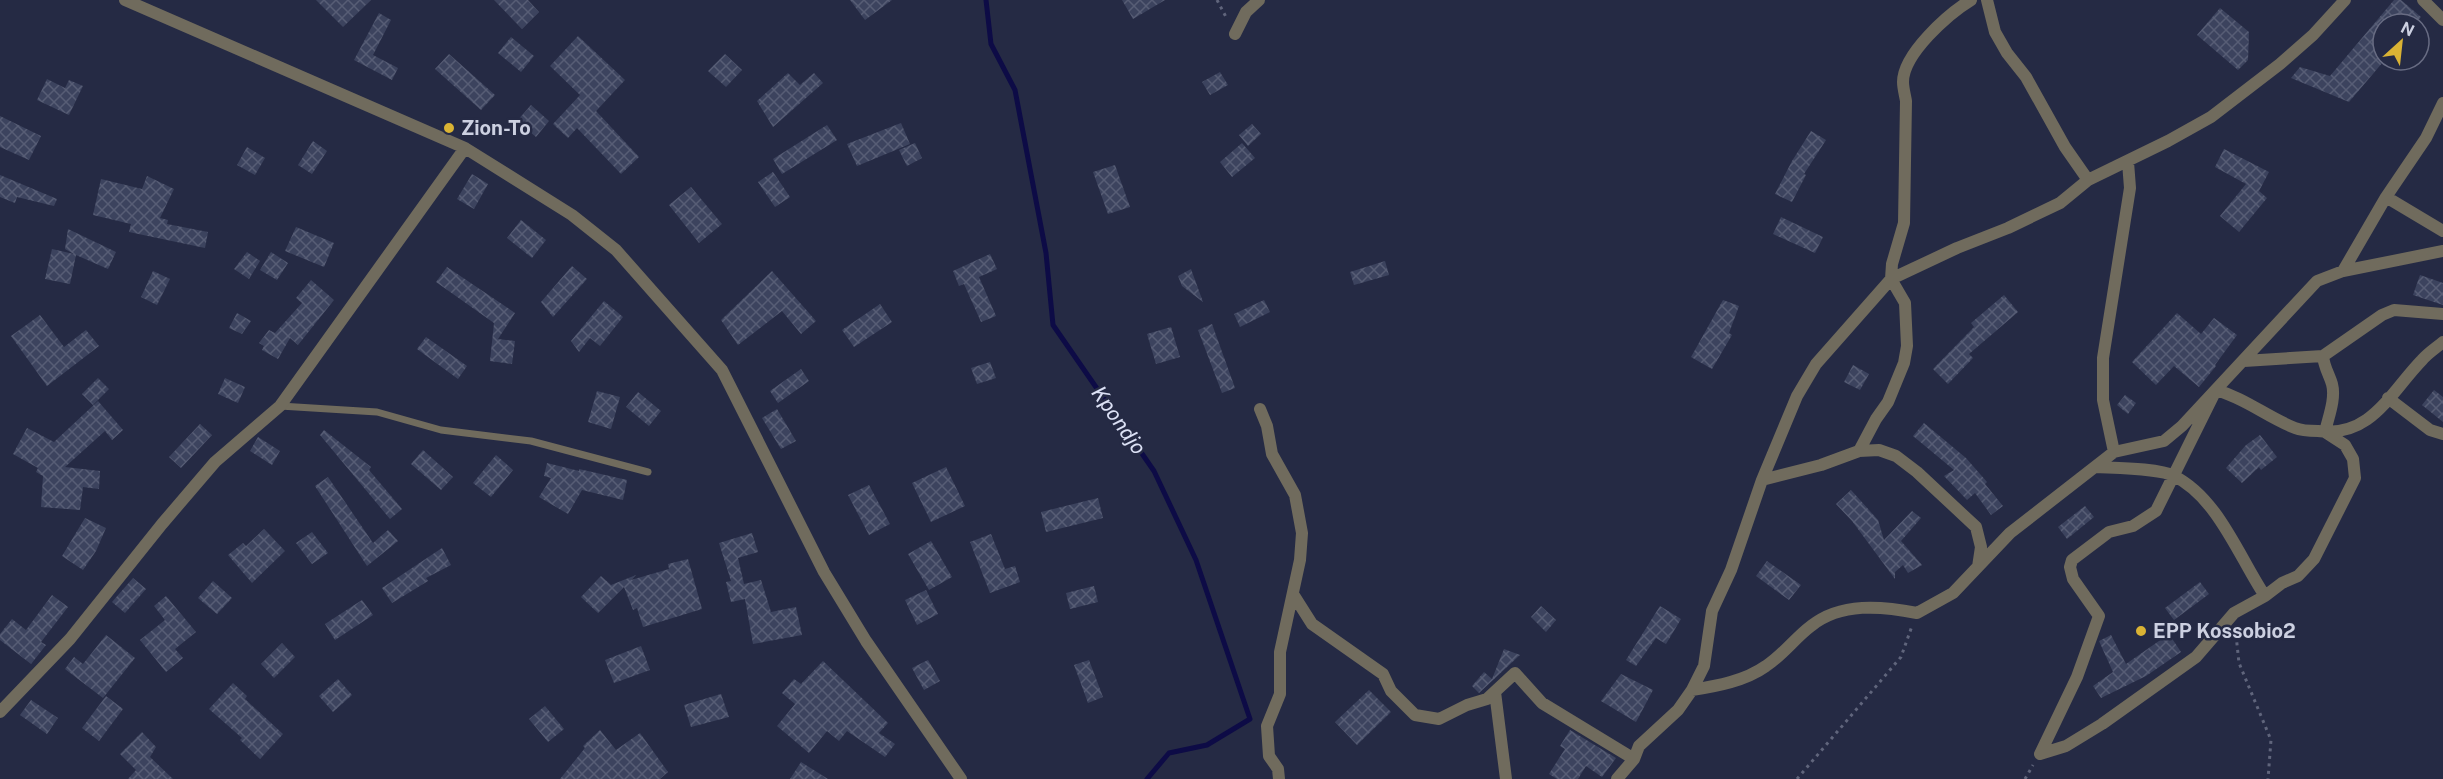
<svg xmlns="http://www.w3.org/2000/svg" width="2443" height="779" font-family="'Public Sans',sans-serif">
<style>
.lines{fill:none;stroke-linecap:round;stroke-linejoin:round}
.stream{stroke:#0d0b46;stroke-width:5}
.building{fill:url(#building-cross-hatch)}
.path{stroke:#60657c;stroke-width:3;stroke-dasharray:3 4.5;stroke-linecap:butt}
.lane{stroke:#706b5d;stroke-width:7}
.street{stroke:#706b5d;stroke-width:12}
.poi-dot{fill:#dab334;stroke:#252a44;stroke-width:2}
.labels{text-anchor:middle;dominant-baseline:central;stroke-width:5;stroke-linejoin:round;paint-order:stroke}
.poi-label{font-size:20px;font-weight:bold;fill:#ccd0e1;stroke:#252a44;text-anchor:start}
.water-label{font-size:21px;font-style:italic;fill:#dce1f5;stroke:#252a44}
</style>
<defs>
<pattern id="building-cross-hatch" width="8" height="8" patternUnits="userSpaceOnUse" patternTransform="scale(1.5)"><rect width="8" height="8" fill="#3c435e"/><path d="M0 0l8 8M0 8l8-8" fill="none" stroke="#575d75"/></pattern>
</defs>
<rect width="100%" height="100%" fill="#252a44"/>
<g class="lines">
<path class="stream" d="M986 0 991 44 1015 90 1046 253 1053 325 1154 471 1196 560 1250 719 1207 745 1169 753 1147 779"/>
</g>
<path class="building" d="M316 0H371L343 27Z
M494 0H528L539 12 522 29Z
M850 0H892L865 20Z
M1122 0H1165L1133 19Z
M2394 0H2401L2421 17 2415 24H2383V62L2349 102 2291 78 2300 67 2330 76Z
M2220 8 2249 32 2248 60 2238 70 2197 35Z
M379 13 391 20 373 55 398 68 392 80 354 60Z
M578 36 625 80 596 111 639 157 621 174 577 128 568 138 553 124 580 95 550 66Z
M511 37 534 56 521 72 498 53Z
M449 54 495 95 481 110 435 69Z
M725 54 742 70 726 87 708 71Z
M1220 72 1228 85 1210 95 1202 82Z
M788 73 800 85 814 73 823 83 773 127 757 101Z
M47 79 65 88 69 80 83 86 69 115 37 100Z
M531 105 549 121 536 137 517 121Z
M0 116 41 136 29 160 0 147Z
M901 123 910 144 857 166 847 144Z
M1252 124 1261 134 1248 146 1239 135Z
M827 125 837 140 782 174 773 159Z
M1811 131 1826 140 1804 174 1806 175 1792 202 1775 194 1792 161Z
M313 141 327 151 312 174 298 165Z
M915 143 922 158 907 166 899 150Z
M1242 143 1255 158 1232 177 1220 162Z
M247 147 265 158 255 175 237 165Z
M2224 149 2269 172 2259 191 2267 198 2239 232 2220 216 2246 184 2215 167Z
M1115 165 1130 207 1108 214 1093 172Z
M773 172 790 197 775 207 758 182Z
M472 174 488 184 474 209 457 199Z
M0 175 57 199 54 206 17 197 15 203 0 197Z
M147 176 174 189 160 218 168 220 167 224 208 232 205 248 129 232 131 224 93 215 101 179 142 189Z
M691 187 722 224 699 243 669 205Z
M1781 217 1823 237 1815 253 1773 234Z
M521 220 546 240 532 258 507 238Z
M296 227 334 243 324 267 285 251Z
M68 229 116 252 108 269 76 255 70 284 45 279 52 249 74 254 65 249Z
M247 252 260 261 249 279 234 269Z
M271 252 288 263 277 280 260 270Z
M990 254 997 269 979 277 996 316 981 322 964 284 959 286 953 271Z
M1385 261 1389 275 1354 285 1350 272Z
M572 266 587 279 553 317 541 302Z
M447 267 515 313 498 339 515 341 512 364 490 361 494 323 436 282Z
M1191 269 1203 302 1182 286 1178 276Z
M153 271 170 279 157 305 141 297Z
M772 271 816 321 801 334 782 311 738 345 721 320Z
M2420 275 2443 283V305L2413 295Z
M311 280 334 300 298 345 290 338 278 359 262 350 264 346 259 343 269 330 275 333 302 303 296 298Z
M2004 295 2018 312 1969 354 1973 358 1948 384 1933 369 1974 327 1971 323Z
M1264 300 1270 312 1240 327 1234 314Z
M1723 300 1739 306 1729 333 1732 335 1712 369 1691 357Z
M604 301 623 317 600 346 590 338 579 352 571 341Z
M880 304 892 322 854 347 842 330Z
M237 313 251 321 242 334 229 328Z
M2177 313 2201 334 2214 318 2237 335 2215 365 2216 366 2199 387 2174 366 2156 385 2132 362Z
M40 315 64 347 86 330 99 346 47 386 11 336Z
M1212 324 1235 388 1222 393 1198 330Z
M1171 327 1180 357 1156 364 1147 334Z
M426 337 467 366 458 379 417 349Z
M990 362 996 378 977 384 971 368Z
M1853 365 1869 374 1860 390 1844 382Z
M801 369 809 381 778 403 770 391Z
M98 378 109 389 93 405 82 394Z
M225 378 245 387 238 403 218 394Z
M2434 390 2443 397V422L2422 405Z
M597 391 620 397 611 429 588 422Z
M638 392 661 411 649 426 626 407Z
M2125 395 2136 403 2128 414 2117 405Z
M98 401 123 430 112 440 105 431 65 467 100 471 99 489 83 487 80 510 41 507 43 476 36 472 38 468 13 454 27 428 54 442Z
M777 409 796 441 781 449 762 418Z
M1924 423 1966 458 1987 482 1985 484 2003 506 1991 515 1975 493 1967 500 1944 476 1954 470 1913 436Z
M200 424 212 435 181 468 169 457Z
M324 430 371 467 369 470 402 509 390 519 320 435Z
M2260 435 2277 457 2261 470 2259 467 2242 483 2226 468 2246 445Z
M258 437 280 451 272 465 250 451Z
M423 450 453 477 441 490 411 464Z
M496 455 513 470 491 497 473 483Z
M547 463 579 471V469L627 480 623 500 582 490 568 514 539 497 551 478 544 476Z
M946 467 965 506 931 522 912 483Z
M328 477 373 543 388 530 398 541 367 566 315 486Z
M869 485 890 524 869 535 848 495Z
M1851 490 1878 520 1884 540 1912 511 1921 518 1901 541 1922 565 1908 573 1903 565 1895 572V579L1852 521 1836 504Z
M1098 498 1103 518 1046 532 1041 512Z
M2085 506 2094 517 2067 539 2058 527Z
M85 518 106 528 96 551 83 570 62 556Z
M264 529 285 551 252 583 228 555 243 543 246 546Z
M312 532 328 553 312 564 296 543Z
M752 533 758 552 738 558 744 584 761 580 771 612 796 607 802 635 753 644 745 599 731 602 726 582 731 581 719 543Z
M991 534 1005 569 1015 566 1020 582 990 593 970 542Z
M931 541 952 577 929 590 908 554Z
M442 548 451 565 426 578 428 581 392 603 382 588Z
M688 559 702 609 643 627 637 608 633 610 624 587 598 613 581 597 601 576 611 585 636 575 631 580 669 569 668 564Z
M1767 561 1801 585 1789 600 1756 576Z
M133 578 146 589 125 613 112 602Z
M213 581 232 598 217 614 198 598Z
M2200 582 2209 594 2174 620 2165 608Z
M1094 586 1098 602 1070 609 1066 593Z
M926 590 938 614 917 625 905 600Z
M52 595 68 607 41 642 46 645 31 664 0 640V634L12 619 26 630Z
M166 596 196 632 175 649 183 658 166 672 140 640 165 620 154 606Z
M362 600 373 615 335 640 325 624Z
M1541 606 1556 620 1546 632 1531 617Z
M1660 606 1681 619 1666 644 1656 638 1636 666 1626 660Z
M2169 634 2181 652 2146 676 2101 698 2093 686 2113 672 2099 641 2111 635 2126 664Z
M106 635 135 658 103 698 65 669 74 657 83 664Z
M282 643 295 657 274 678 261 664Z
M641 646 650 670 614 683 605 660Z
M1504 649 1520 655 1479 693 1472 686 1484 672 1492 679Z
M928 660 940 681 924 690 912 668Z
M1089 660 1103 697 1088 703 1074 665Z
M823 661 888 723 879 733 895 744 885 757 847 731 839 741 827 731 809 753 777 726 795 704 782 693 794 679 801 684Z
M1621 674 1653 690 1636 722 1601 701Z
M338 679 352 695 333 712 319 696Z
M233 683 247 696 245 699 283 734 260 759 240 740 242 738 209 709Z
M1369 690 1391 712 1357 745 1335 722Z
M721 694 729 717 691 727 684 705Z
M106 696 123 709 99 741 82 728Z
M31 700 58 718 47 734 20 715Z
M545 706 564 729 548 742 529 719Z
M600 730 616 750 640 733 668 772 660 779H560L585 748 583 746Z
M1570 730 1616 758 1602 777 1586 766 1578 779H1557L1549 774 1565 749 1560 746Z
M142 732 156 747 150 757 173 779H128L136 770 120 754Z
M801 762 828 779H790Z"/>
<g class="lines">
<path class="path" d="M1217 0 1226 17
M2236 635 2239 663 2271 740 2268 779
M1797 779 1901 657 1912 626
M2025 779 2033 765"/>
<path class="lane" d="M280 406 377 412 441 430 531 441 648 472"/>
<path class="street" d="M125 0 465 148 572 215 616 250 722 370 824 572 866 641 961 779
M1987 0 1995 32 2007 53 2026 77 2065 147 2088 180
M2423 0 2443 20
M1235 34 1246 12 1259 0
M2386 197 2443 231
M2343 271 2386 197 2426 138 2443 103
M2244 361 2323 356 2382 315 2394 310 2443 314
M2388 398 2430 430 2443 434
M1260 409 1267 426 1272 454 1295 495 1302 533 1300 560 1280 652V694L1267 726 1269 756 1278 769 1279 779
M1859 451 1876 419 1888 402 1904 363 1907 346 1905 303 1891 279 1892 264 1904 223 1906 101C1905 95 1903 88 1903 82 1903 54 1948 14 1971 0
M2114 452 2103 400V358L2130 188 2128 162
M1762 480 1821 465 1859 451 1879 450 1896 456 1917 472 1976 527 1981 547 1978 567
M1293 594 1312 624 1383 674 1391 691 1415 715 1439 719 1467 705 1487 699 1515 673 1542 703 1634 759
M2265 596 2282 583 2298 576 2314 559 2355 478 2353 459 2345 445 2325 432C2328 418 2336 399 2332 384 2329 374 2324 367 2323 356
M1692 690C1717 686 1745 681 1766 666 1783 655 1795 638 1811 626 1841 602 1882 606 1917 613L1953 593 2010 533 2114 452 2164 441 2182 426 2317 281 2343 271 2443 251
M1495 692 1506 779
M0 712 70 639 162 524 215 462 280 406 465 148
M2040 754 2077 677 2099 616 2073 579 2070 567 2072 560 2109 532 2133 526 2156 511 2216 390C2245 398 2267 417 2295 428 2302 431 2310 431 2318 431 2371 438 2390 393 2422 360 2428 353 2436 348 2443 342
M2040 754 2066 746 2102 724 2196 657 2234 613 2265 596C2239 557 2218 498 2174 476 2159 468 2115 468 2096 467
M1617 779 1634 759 1639 746 1678 710 1692 690 1704 666 1712 611 1731 570 1762 480 1797 396 1816 364 1891 279 1957 248 2008 228 2060 203 2088 180 2168 141 2211 117 2280 64 2313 35 2345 0"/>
</g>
<g class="poi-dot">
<circle cx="449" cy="128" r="6"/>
<circle cx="2141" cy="631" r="6"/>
</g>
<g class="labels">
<g class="poi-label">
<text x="461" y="128">Zion-To</text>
<text x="2153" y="631">EPP Kossobio2</text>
</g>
<g class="water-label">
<text transform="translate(1119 420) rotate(55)">Kpondjo</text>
</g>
</g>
<g transform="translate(2401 42) rotate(27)"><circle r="28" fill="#252a44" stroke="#686c83" stroke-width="1.5"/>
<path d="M0-4.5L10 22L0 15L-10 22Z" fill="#dab334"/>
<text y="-9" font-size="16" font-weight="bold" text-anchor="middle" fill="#ccd0e1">N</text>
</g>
</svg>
